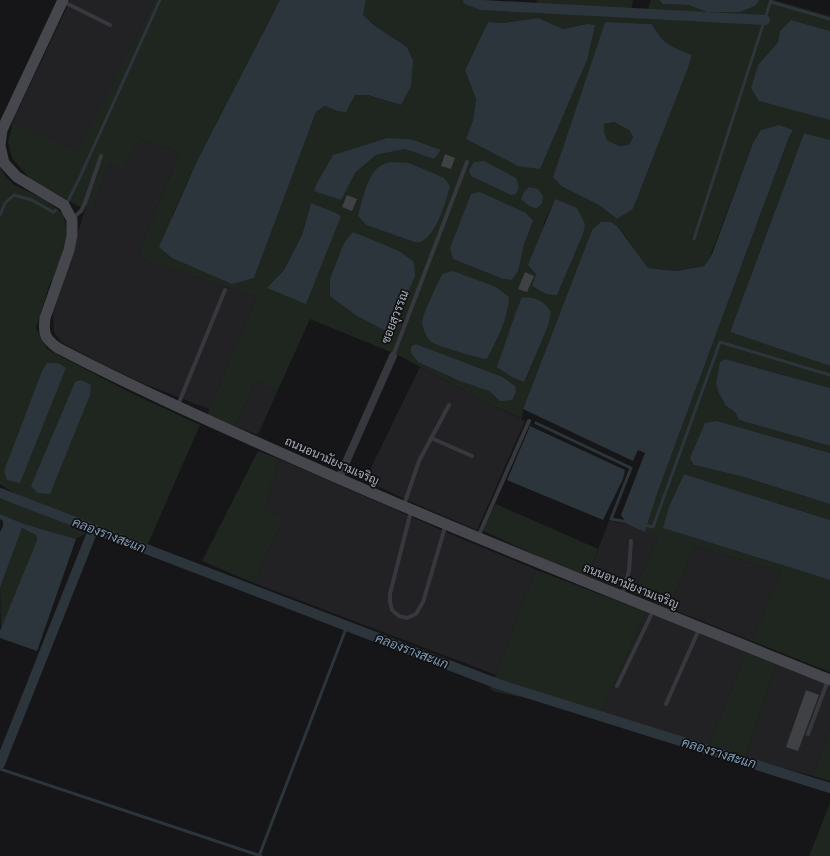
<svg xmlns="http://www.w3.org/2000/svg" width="830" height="856" font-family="'Archivo Narrow',Sarabun,sans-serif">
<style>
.built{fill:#222225}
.green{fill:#1e261f;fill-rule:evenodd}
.water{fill:#2c353c;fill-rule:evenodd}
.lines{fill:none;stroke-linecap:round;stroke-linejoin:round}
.stream{stroke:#2c353c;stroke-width:3}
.canal{stroke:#2c353c;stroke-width:10}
.building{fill:#404145}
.lane{stroke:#37383d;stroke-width:4}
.street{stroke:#37383d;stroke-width:8}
.secondary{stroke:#45474d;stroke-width:11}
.labels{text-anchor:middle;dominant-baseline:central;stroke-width:3.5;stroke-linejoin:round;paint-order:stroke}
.street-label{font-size:12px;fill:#a8adb8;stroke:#111113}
.water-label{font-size:13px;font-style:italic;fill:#7f9bb3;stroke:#111113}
</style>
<rect width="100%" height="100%" fill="#161618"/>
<path class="built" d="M69 0H155L77 154 13 121 70 1Z
M140 138 180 153 158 204 138 256 153 263 257 297 209 409 142 383 98 362 61 342 54 332 53 314 86 206H94L109 164 124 168Z
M420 367 480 399 525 421 477 530 411 502 365 480Z
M256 381 277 392 258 435 235 426Z
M279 459 462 539 537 570 531 581 496 675 254 583 283 519 265 510Z
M609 521 627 524 658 536 633 593 588 576Z
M694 546 781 572 752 641 669 608Z
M646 612 747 651 708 748 601 713Z
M776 663 830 685V729L813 776 745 758Z"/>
<path class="green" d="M155 0H280L197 161 172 216 254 278 316 112 325 106 337 111 355 95H368L401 105 413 60 407 47 375 26 363 15 366 0H490V2L498 3 505 8 534 10 537 0H633L630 16 645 17 651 0H659L663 4 688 5 707 12H740L755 6 760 0H774L830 16V31L791 20 780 31 778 42 758 65 751 88 805 113 830 120V140L804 133 730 332 830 366V388L725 359 726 406 735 412 739 420 830 446V453L717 421 694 465 744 477 830 504V520L684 474 663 528 830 580V672L752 641 781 572 694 546 669 608 633 593 658 536 645 532 657 494 792 129 761 131 753 143 711 254 704 266 676 271 648 268 618 226 592 230 523 409 522 419 480 399 398 355 310 319 277 392 256 381 235 426 208 415 209 409 257 297 153 263 138 256 158 204 180 153 140 138 124 169 109 164 94 206H78L30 179 12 158 8 142 13 121 77 153ZM538 18 563 29 587 24 466 139 473 120 476 99 465 70 488 22 503 23ZM605 22 652 24C664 45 670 46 692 55L688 68 633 209 617 219 599 205 561 186 553 177ZM387 138 410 139 434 159 405 149 376 155 355 173 333 155ZM555 199 546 294 532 286 536 274 544 223ZM311 203 334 212 341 216 268 288 284 270 302 235ZM358 216 431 233 421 242H414L366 225ZM533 221 512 280 503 279 453 259ZM442 274 508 308 496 342 487 359 422 321ZM416 344 503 377 515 386 500 401 489 391 411 346Z
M614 122 629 130 633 137 629 145 619 146 607 140 604 132V124Z
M0 167 5 176 13 184 45 200 63 214 67 232 58 271 50 283 36 328 47 349 127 391 200 425 147 546 73 522 74 518 14 493 0 484Z
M258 451 279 459 265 510 283 519 254 583 202 561Z
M0 497 84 529 85 532V534L76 539 24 524 0 514Z
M496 504 598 549 588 576 577 574 481 530Z
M22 528 36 535 37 540 1 631 0 588Z
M537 570 646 612 601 713 496 692 489 689 496 675 531 581Z
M747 651 776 663 745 758 708 748Z
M830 729V781L813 776Z
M830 803V856H809Z"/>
<path class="water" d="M280 0H366L363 15 375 26 407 47 413 60 411 86 401 105 368 95H355L346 112 337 111 325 106 316 112 254 278 232 284 172 258 159 247 197 161Z
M659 0H760L755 6 740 12H707L688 5 663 4Z
M538 18 563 29 587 24 595 25 587 60 540 169 518 166 466 139 473 120 476 99 465 70 488 22 503 23Z
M791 20 830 31V120L759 101 751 88 758 65 778 42 780 31Z
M605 22 652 24C664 45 670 46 692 55L688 68 633 209 617 219 599 205 561 186 553 177ZM614 122 629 130 633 137 629 145 619 146 607 140 604 132V124Z
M779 125 793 130 789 137 657 494 645 532 627 524 621 515 645 453 638 450 633 461 523 409 592 230 601 222H611L618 227 648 268 676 271 704 266 712 254 753 143 761 130Z
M804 133 830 140V366L730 332Z
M387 138 410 139 441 150 434 159 405 149 376 155 355 173 341 200 314 191 317 183 333 155Z
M484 161 516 178 519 187 516 194 511 195 471 176 469 170 474 162Z
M391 162 409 163 444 178 450 186C446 201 436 237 420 242 418 243 416 242 414 242L366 225 358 216C362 201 367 176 379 167 383 164 387 163 391 162Z
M529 187 538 189 543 196 542 203 537 208C531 208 526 204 521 199L524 192Z
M480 192 526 213 533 221 524 245 518 271 512 280 503 279 453 259 450 248 471 194Z
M555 199 577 208 585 224 583 234 557 295 546 294 532 286 536 274 528 265Z
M311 203 334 212 341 216 306 304 267 288 284 270 302 235Z
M353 232 399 251 414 262 415 276 394 326 384 330 357 316 330 296V279L344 243Z
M453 271 496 287 509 297C508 319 497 340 487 359 478 358 438 346 431 342 426 337 423 329 422 323 422 315 438 283 442 274Z
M522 297C537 298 543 300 551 312L548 326 524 382 512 377 497 367 516 312Z
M416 344 503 377 515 386 516 392 512 400 500 401 489 391 460 381 418 362 411 353V346Z
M725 359 830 388V446L739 420 735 412 726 406 719 393 716 384 720 362Z
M47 363H58L66 368 20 483 7 480 4 471 42 371Z
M81 380 91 385 90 395 50 494 38 493 31 486 75 382Z
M717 421 830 453V504L744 477 694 465 690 458 705 423Z
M530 426 625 470 623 479 603 520 507 480Z
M684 474 830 520V580L663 528 669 507Z
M0 514 24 524 76 539 37 651 0 638V631L37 540 36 535 22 528 0 588V532L3 526V521L0 519Z"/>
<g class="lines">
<path class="stream" d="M771 2 830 19
M68 201 80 177 160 0
M0 215 5 203 14 195 32 200 53 212 56 210
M694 239 771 0
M536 423 631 468 611 519 628 522
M645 525 653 527 720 342 830 375
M0 769 261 856
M259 856 347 626"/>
<path class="canal" d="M468 0 482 5 765 20
M0 493 498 684 830 788
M0 764 93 530"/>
</g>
<path class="building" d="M445 154 455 158 451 169 441 166Z
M347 195 357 199 352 211 342 207Z
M525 272 534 276 527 292 518 289Z
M806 690 819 695 798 751 786 747Z"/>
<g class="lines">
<path class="lane" d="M64 2 110 25
M73 218 81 211 85 203 101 156
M393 356 467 162
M178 405 225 290
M431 438 472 456
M404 505 419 461 449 405
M411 511 390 594V602L392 610 399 616 407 618 416 614 423 602 446 524
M478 537 529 421
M622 595 629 571 631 541
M617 686 653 611
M666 704 700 627
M808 734 828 680"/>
<path class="street" d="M339 478 393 356"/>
<path class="secondary" d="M0 145 2 130 63 0
M0 146 4 163 17 177 64 205 72 220V235L69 250 45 318C43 334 45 339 58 348 146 394 236 433 326 473 493 546 662 612 830 680"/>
</g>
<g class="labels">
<g class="street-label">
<text transform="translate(395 317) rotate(-69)">ซอยสุวรรณ</text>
<text transform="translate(332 461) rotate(24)">ถนนอนามัยงามเจริญ</text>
<text transform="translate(631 586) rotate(22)">ถนนอนามัยงามเจริญ</text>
</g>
<g class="water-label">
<text transform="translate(109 535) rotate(21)">คลองรางสะแก</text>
<text transform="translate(412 651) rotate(21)">คลองรางสะแก</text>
<text transform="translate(719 753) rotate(17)">คลองรางสะแก</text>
</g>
</g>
</svg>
